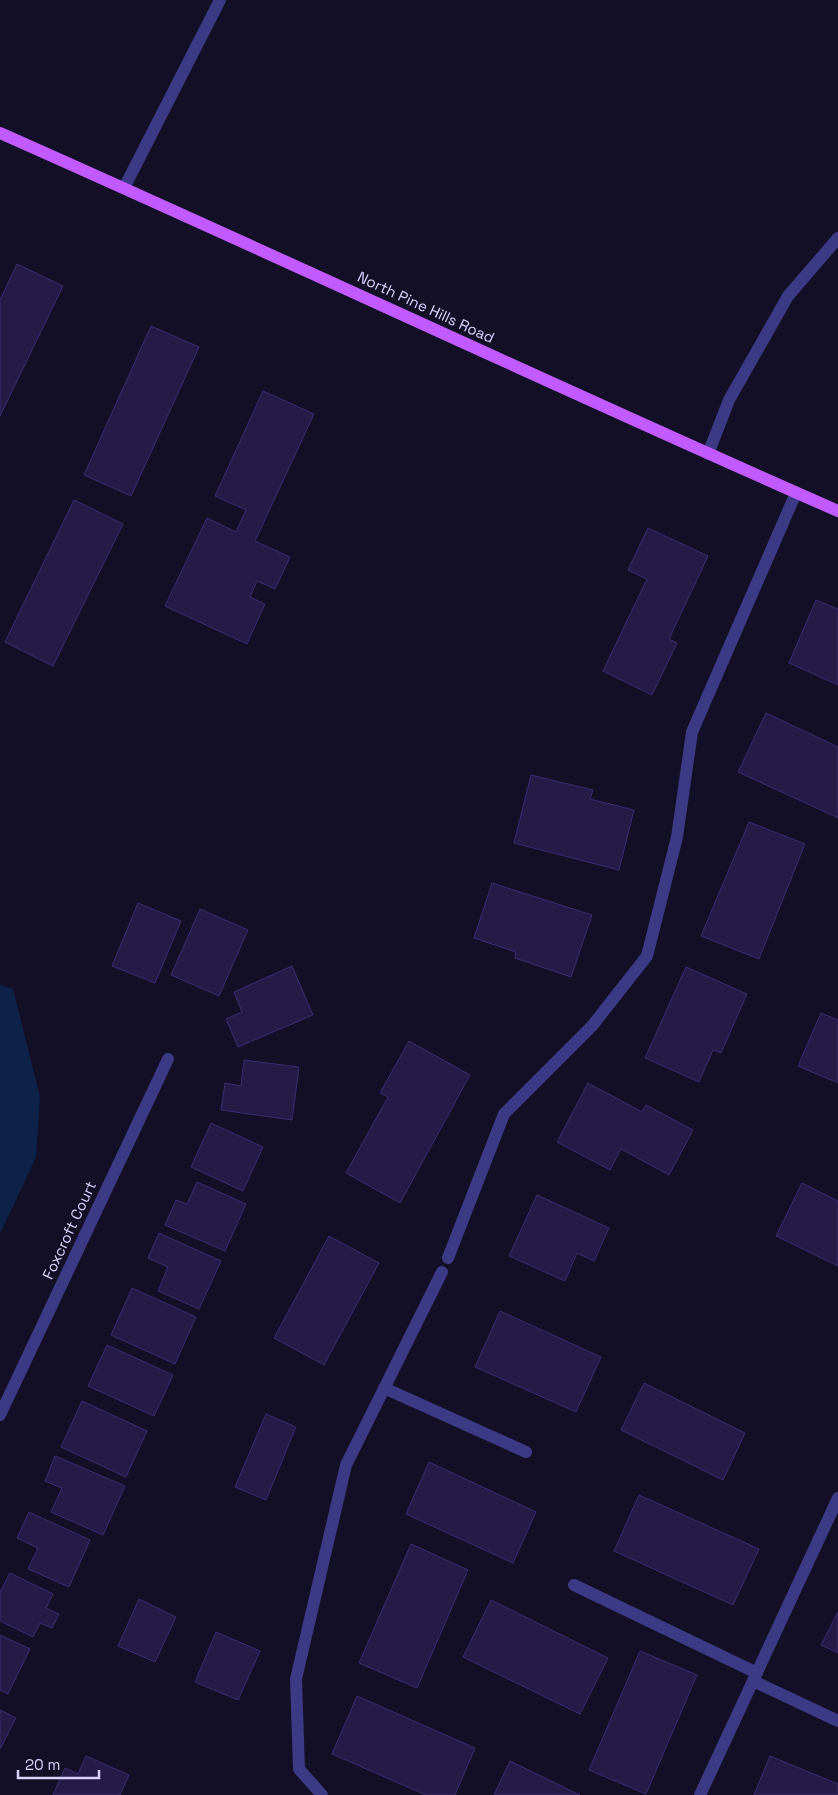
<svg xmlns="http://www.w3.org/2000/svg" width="838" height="1795" font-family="'Space Grotesk',sans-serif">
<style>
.water{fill:#0c2248}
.building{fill:#241b47;stroke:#3b2d73}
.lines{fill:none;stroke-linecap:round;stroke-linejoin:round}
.minor{stroke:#3d3a85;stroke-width:12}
.major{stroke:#c25bff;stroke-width:12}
.labels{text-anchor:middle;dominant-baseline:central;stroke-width:4;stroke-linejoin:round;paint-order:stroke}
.street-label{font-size:15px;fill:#d9d4ff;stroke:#130f26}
</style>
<rect width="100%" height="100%" fill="#130f26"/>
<path class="water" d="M0 985 13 989 40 1097 36 1157 0 1234Z"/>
<path class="building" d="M17 264 63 286 0 416V300Z
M151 326 199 347 131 496 84 475Z
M263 391 314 414 255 541 290 557 275 589 257 581 250 597 265 604 247 644 165 606 207 518 236 532 246 510 215 496Z
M74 500 123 524 53 666 5 642Z
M648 528 708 556 669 639 677 643 652 695 603 671 647 579 628 570Z
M816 600 838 609V685L789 663Z
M766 713 838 747V818L738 772Z
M531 775 593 790 590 799 634 810 619 870 514 843Z
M749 822 805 844 759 959 701 936Z
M492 883 592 915 571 977 515 958 516 952 474 938Z
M138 903 181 921 155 983 112 966Z
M200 909 248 930 219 996 171 975Z
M292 966 313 1015 238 1047 226 1019 242 1012 234 992Z
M686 967 747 994 721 1053 713 1050 699 1082 645 1058Z
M821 1013 838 1020V1083L798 1066Z
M409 1041 470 1075 400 1203 346 1173 388 1097 380 1093Z
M244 1060 299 1067 292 1120 221 1110 225 1083 241 1086Z
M588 1083 642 1112 646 1105 693 1130 669 1175 621 1149 610 1170 557 1142Z
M211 1123 263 1147 243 1191 191 1167Z
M197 1182 246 1204 225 1251 165 1225 176 1200 187 1204Z
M802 1183 838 1201V1266L776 1236Z
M537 1195 609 1228 594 1261 577 1253 565 1281 509 1256Z
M159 1233 221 1261 199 1309 158 1291 168 1267 148 1258Z
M329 1236 379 1263 324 1365 274 1338Z
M132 1288 196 1317 175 1364 111 1335Z
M500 1311 601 1357 576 1412 475 1367Z
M107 1345 173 1375 154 1416 88 1386Z
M644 1383 745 1433 723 1480 621 1430Z
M82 1401 147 1431 126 1477 61 1447Z
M266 1414 296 1427 266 1500 235 1487Z
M55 1456 125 1486 103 1535 51 1512 62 1488 45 1481Z
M429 1462 536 1512 513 1563 406 1514Z
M639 1495 759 1549 733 1605 614 1551Z
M29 1512 90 1540 69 1587 28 1569 38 1548 17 1538Z
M411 1544 468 1570 417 1688 359 1663Z
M10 1573 53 1594 46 1608 59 1614 52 1628 40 1623 33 1637 0 1621V1592Z
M139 1599 176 1617 155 1662 118 1646Z
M491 1600 608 1658 580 1714 463 1657Z
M838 1612V1653L821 1645Z
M216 1632 260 1651 238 1700 195 1682Z
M0 1635 30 1649 8 1694 0 1690Z
M640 1651 697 1675 646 1794 589 1770Z
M357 1696 475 1748 455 1795H426L332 1754Z
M0 1710 16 1718 0 1749Z
M86 1756 129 1775 120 1795H53L65 1768 78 1774Z
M770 1756 838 1784V1795H754Z
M510 1761 580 1795H494Z"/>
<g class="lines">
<path class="minor" d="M124 188 220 0
M708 454 729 400 788 296 838 238
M448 1258 504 1114 592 1026 647 956 677 837 692 732 796 493
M384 1388 526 1452
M0 1415 168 1059
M574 1585 757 1673
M753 1681 838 1721
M322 1795 299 1769 296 1679 346 1465 442 1272
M700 1795 838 1498"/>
<path class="major" d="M0 133C280 257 558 388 838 511"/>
</g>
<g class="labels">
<g class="street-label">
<text transform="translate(426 307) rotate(25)">North Pine Hills Road</text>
<text transform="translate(69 1230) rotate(-65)">Foxcroft Court</text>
</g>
</g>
<path d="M18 1770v8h81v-8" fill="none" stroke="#d9d4ff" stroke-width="2.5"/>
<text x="25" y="1770" font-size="15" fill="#d9d4ff" stroke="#130f26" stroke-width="4" paint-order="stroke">20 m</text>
</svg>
